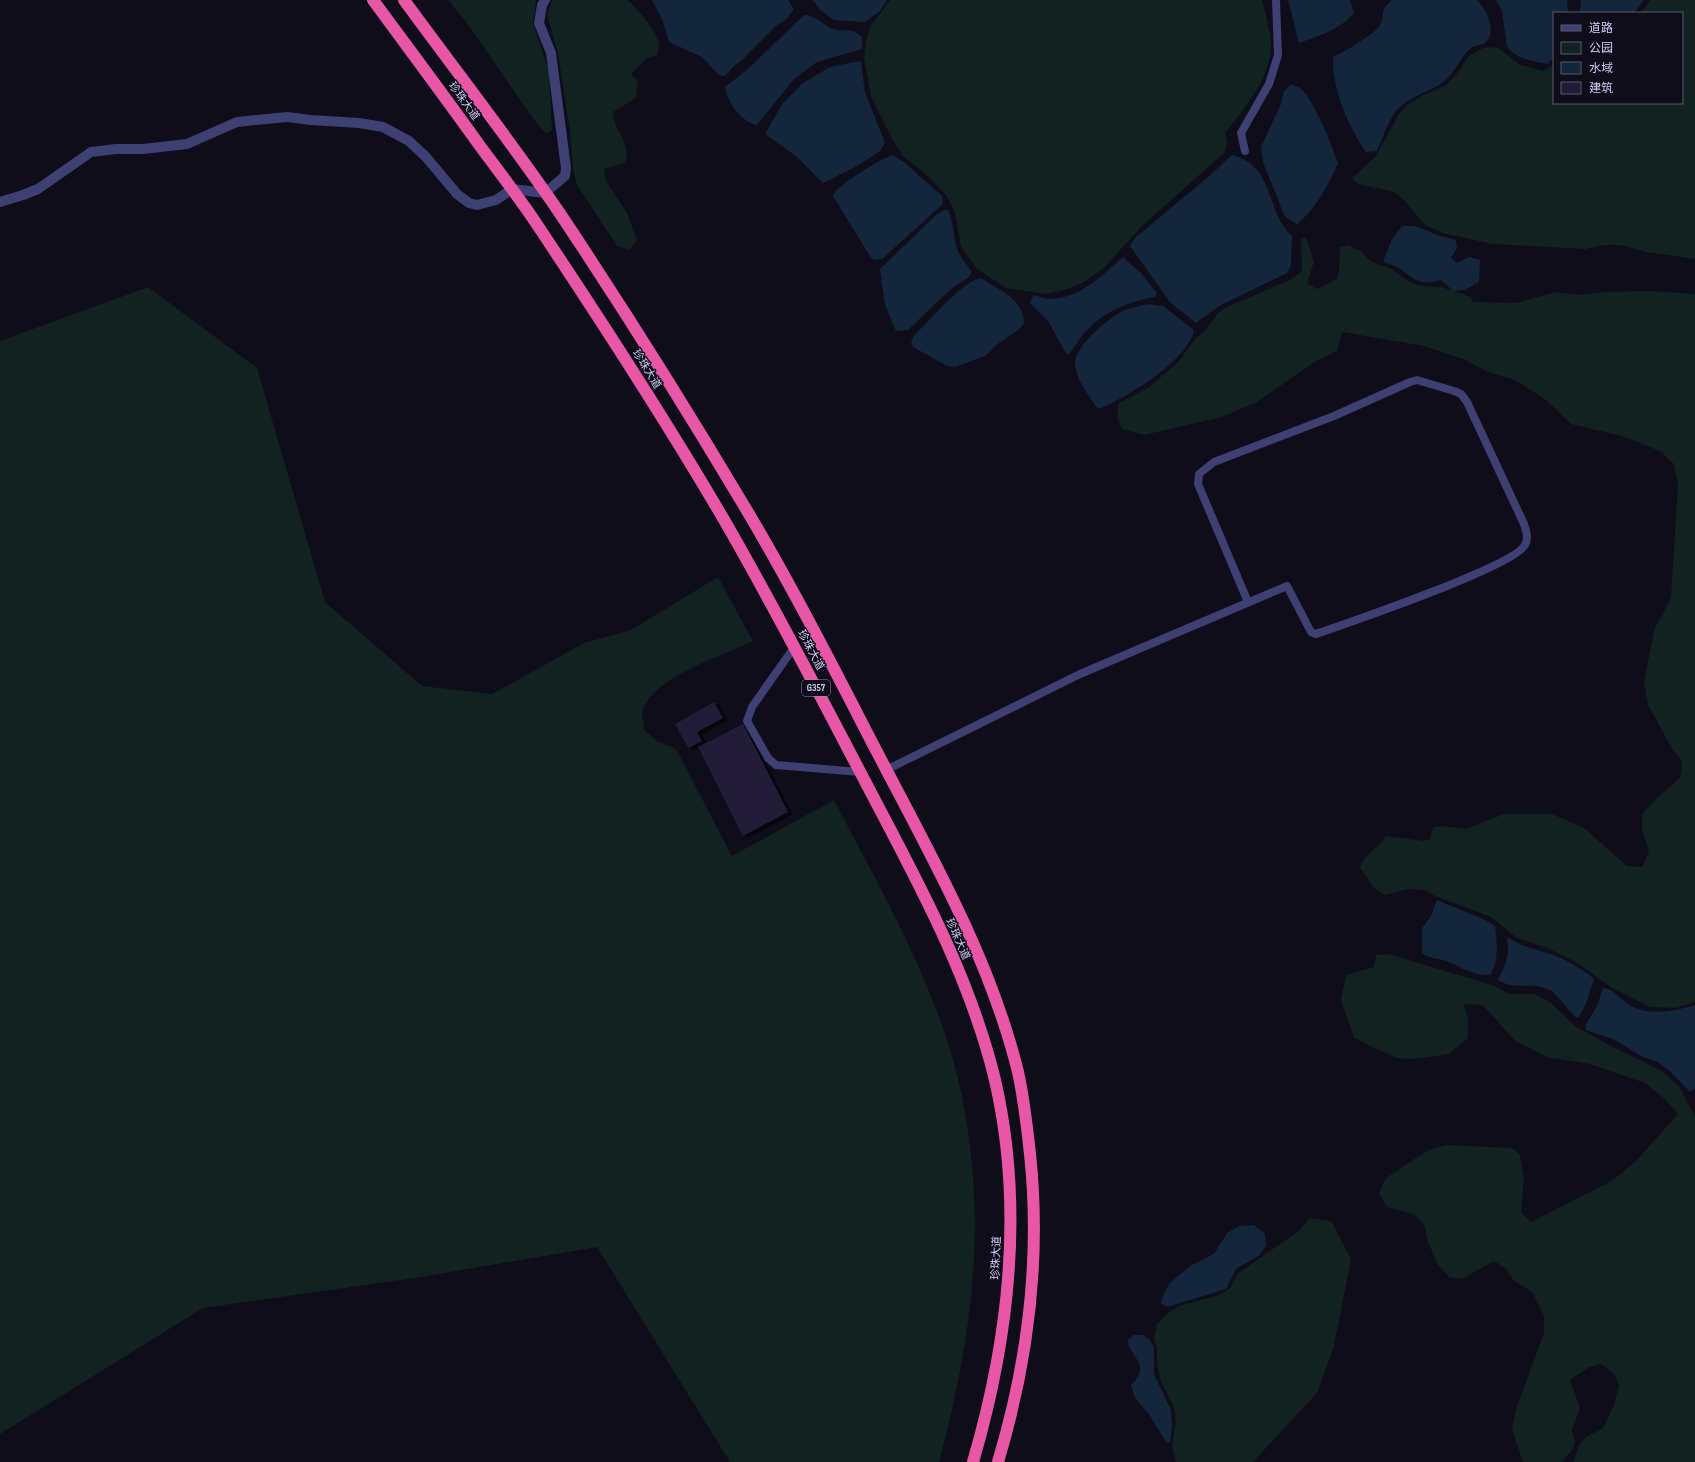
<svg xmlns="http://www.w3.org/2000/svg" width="1695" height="1462" font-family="'Sofia Sans Condensed','Noto Sans SC',sans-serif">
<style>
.green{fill:#112221}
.water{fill:#13263c}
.building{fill:#201b37;filter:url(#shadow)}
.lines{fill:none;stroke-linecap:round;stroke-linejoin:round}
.lane{stroke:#3e3f72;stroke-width:8}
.street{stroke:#3e3f72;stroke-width:10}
.highway{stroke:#e757a5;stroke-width:12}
.labels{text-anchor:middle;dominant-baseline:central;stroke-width:3;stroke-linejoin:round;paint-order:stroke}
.shield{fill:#0e0d19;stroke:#9593b5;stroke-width:1}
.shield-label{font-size:10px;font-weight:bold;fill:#cfccf8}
.street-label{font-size:11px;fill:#cfccf8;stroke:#0e0d19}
</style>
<defs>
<filter id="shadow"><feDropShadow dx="4.5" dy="2.5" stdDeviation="0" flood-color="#0009"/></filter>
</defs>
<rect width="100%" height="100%" fill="#0e0d19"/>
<path class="green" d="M448 0H536L533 23 549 72 552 130 547 133 542 130C509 88 483 40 448 0Z
M552 0H627C637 7 656 31 659 43 660 46 658 51 657 55L646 59 631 74 638 81 636 98 613 112C614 133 632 141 625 163L604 169 606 181 627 213 637 240 630 250 617 246 577 185 573 170 570 132 558 54 547 15Z
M890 0H1262L1264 7C1267 20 1272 36 1271 50 1268 82 1244 109 1225 133L1227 144 1224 153 1141 227 1105 267 1084 282 1065 290 1046 294 1006 288 977 269 961 247 955 212 946 195 928 176 904 157 892 139 871 97 864 58 866 40 870 27Z
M1650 0H1695V259L1647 252 1620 245H1606L1585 249 1492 244 1443 233 1425 225 1404 200 1394 192 1358 184 1352 178 1376 156 1399 114 1407 105 1423 95 1445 86 1458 72 1469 56 1483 48 1497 47 1520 65 1543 71 1554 65V103H1682V13H1641Z
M1306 237 1314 262 1307 283 1317 289 1337 279 1339 271 1340 247 1348 245 1361 251 1368 259 1377 264 1390 268 1410 282 1421 286 1441 287 1471 297 1473 302 1516 303 1556 292 1580 295 1603 292 1650 291 1695 294V1002L1676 1008 1650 1007 1612 988 1576 962 1547 948 1517 938 1491 917 1435 896 1425 890 1409 889 1385 895 1374 888 1360 868C1365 851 1377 851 1386 836L1424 841 1430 839 1433 827 1442 826 1466 829 1504 814H1552L1584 828 1627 866 1642 867 1649 851 1642 830V814L1659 796 1680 778 1682 762 1671 747 1648 705 1644 682 1654 630 1671 598 1678 484 1674 464 1660 451 1622 436 1571 424 1546 400 1515 380 1488 372 1463 359 1424 346 1342 332 1337 351 1313 363 1257 402 1222 417 1144 435 1122 429 1117 418 1119 403 1148 388 1177 363 1196 338 1205 331 1218 313 1227 307 1290 280 1302 271 1301 239Z
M148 287 257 368 325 602 422 686 492 694 584 643 631 630 718 577 753 641C723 656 649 678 642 714 642 719 644 725 644 730L657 741 676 749 732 856 834 800C881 890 936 984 959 1083 989 1214 973 1335 939 1462H730L597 1247 415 1278 203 1308 0 1434V341Z
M1389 954 1495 986 1509 994H1535L1550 1002 1575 1026 1613 1047 1660 1070 1679 1086 1695 1117V1462H1573L1580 1443 1586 1437 1603 1428 1614 1405 1619 1385 1614 1374 1601 1364 1589 1367 1570 1380 1580 1408 1572 1430 1575 1443 1572 1450 1562 1462H1523L1512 1430 1516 1409 1544 1333V1316L1532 1292 1513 1280 1506 1269 1494 1261 1462 1279 1449 1277 1438 1265 1428 1242 1424 1224 1413 1214 1387 1207 1379 1193 1386 1178 1428 1150 1446 1145 1512 1148 1520 1155 1524 1178 1521 1212 1531 1222 1613 1180 1635 1162 1678 1114 1665 1099 1645 1083 1590 1064 1547 1057 1515 1041 1483 1005 1464 1004 1468 1019V1038L1449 1054 1414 1059 1396 1058 1354 1038 1341 1000 1346 975 1374 967 1376 955Z
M1309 1218 1331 1221 1351 1259 1334 1346 1317 1393 1253 1462H1176L1172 1445 1176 1421 1173 1405 1161 1382 1157 1363V1349L1154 1338 1157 1324 1168 1313 1179 1306 1219 1295 1230 1288 1237 1274 1300 1230Z"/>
<path class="water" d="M652 0H788L794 9 787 19 776 26 742 60 733 67 725 76 719 75 702 57 669 42 662 19Z
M813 0H887L880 11 865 22 834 20 820 10Z
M1288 0H1350L1354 13C1340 30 1318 36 1299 43Z
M1392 0H1477C1486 8 1498 33 1485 43 1481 46 1475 45 1471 48 1460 57 1455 74 1442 83 1428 92 1409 97 1397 110 1389 119 1382 139 1377 151L1366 152C1348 127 1332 88 1333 57 1343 53 1376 33 1380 25 1386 13 1379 10 1392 0Z
M1496 0H1567L1568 13H1554V58L1547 64C1533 61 1515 59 1507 46L1502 11Z
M1581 0H1644L1634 13H1580Z
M804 15C815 15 820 22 829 27 841 34 850 25 862 37V49L817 62 794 79 757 125C741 122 728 103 725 87L748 69Z
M859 61 861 62 865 92 885 143 880 151 859 165 823 183 797 157 765 134 783 103 803 83 830 67Z
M1291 84C1294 86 1300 87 1302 90 1315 102 1332 146 1338 163 1329 184 1315 210 1297 224L1285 217 1263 162 1261 147 1281 104 1284 91Z
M892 155 904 162 942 196 943 204 882 259 875 260 871 258 833 196C835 186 881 159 892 155Z
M1232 155C1276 166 1265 212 1292 236L1291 265 1287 273 1219 306 1196 323 1170 302 1130 246 1135 238 1208 177Z
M944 210H948C954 223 953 238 958 251 960 257 968 266 972 272L968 278 952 288 908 330 896 331 885 305 880 269 936 215Z
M1402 226H1416L1437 235 1456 240 1457 248 1451 258 1457 263 1469 257 1480 260 1479 282 1465 290 1453 291 1441 280C1416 286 1416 279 1397 267 1393 265 1387 263 1383 262L1392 239Z
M1123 257 1141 273 1157 293 1155 297C1127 302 1103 312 1084 333 1079 339 1072 353 1067 355L1048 321 1030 303 1033 295C1038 296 1045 299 1051 299 1080 298 1103 275 1123 257Z
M981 278C999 290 1024 299 1024 324L1017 331 999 343 985 356 955 367 947 366 913 347 911 342 914 336C928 322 962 281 981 278Z
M1149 304 1163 306 1194 330C1189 360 1125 399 1098 409 1088 395 1078 382 1075 366 1072 347 1110 317 1125 310 1132 307 1141 306 1149 304Z
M1438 900C1457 910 1478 914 1495 926 1497 941 1499 962 1490 975 1473 976 1461 967 1446 961 1438 958 1429 959 1422 953V928L1431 916 1436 902Z
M1509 938C1522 947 1536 949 1551 954 1565 959 1583 969 1594 979L1586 1004 1578 1018C1573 1017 1559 996 1550 990 1533 981 1515 991 1498 980 1504 967 1511 954 1507 939Z
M1603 988C1613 988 1620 999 1628 1004 1647 1017 1675 1011 1695 1005V1088L1690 1092 1669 1070 1657 1062 1643 1057 1613 1039 1586 1030V1024L1597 1006Z
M1254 1225 1265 1234 1266 1246 1258 1256 1236 1269 1226 1289 1167 1307 1161 1303 1165 1291 1170 1283 1190 1266 1214 1254 1227 1233 1240 1226Z
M1134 1335H1143L1150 1340 1154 1347V1374L1171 1410 1172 1428 1170 1442 1167 1443 1148 1413 1135 1398 1131 1385C1153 1363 1128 1357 1128 1340Z"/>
<path class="building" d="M714 702 723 718 697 732 702 741 688 748 675 724Z
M743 724 788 812 743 836 698 747Z"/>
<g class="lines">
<path class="lane" d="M1245 151 1241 133 1269 84 1278 55 1276 0
M795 646 752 707 747 721 768 758 776 765 860 772
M886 770 1080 674 1287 586 1311 632 1316 634C1348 623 1514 566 1525 545 1529 538 1526 531 1524 524L1467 402 1461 394 1454 391 1417 380 1410 382 1334 416 1214 462 1199 474 1198 484 1248 602"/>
<path class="street" d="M0 202 23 195 38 189 91 152 116 149H143L187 144 237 122 287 117 311 120 359 123 383 127 409 141 426 157 457 194 469 203 477 205 496 200 512 189 545 193 565 176 566 168 551 53 539 23 542 5 545 0"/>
<path class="highway" d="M373 0C409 49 445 97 480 146 500 173 520 199 538 226 602 322 665 419 723 518 770 599 813 682 856 764 909 866 968 968 995 1080 1024 1206 1009 1339 973 1462
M404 0C455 70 510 140 559 212 623 308 684 405 743 504 791 584 833 667 876 750 930 854 990 958 1018 1072 1024 1099 1027 1126 1030 1154 1041 1258 1028 1362 998 1462"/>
</g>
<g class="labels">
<rect class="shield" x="802" y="680" width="28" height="16" rx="3"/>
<g class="shield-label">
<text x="816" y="688">G357</text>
</g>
<g class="street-label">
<text transform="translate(464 101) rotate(54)">珍珠大道</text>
<text transform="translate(647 369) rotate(58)">珍珠大道</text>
<text transform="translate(811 650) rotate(62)">珍珠大道</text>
<text transform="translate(958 939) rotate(66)">珍珠大道</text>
<text transform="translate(996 1258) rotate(-88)">珍珠大道</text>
</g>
</g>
<rect x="1553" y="12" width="130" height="92" fill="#0e0d19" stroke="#5b5972"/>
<rect x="1561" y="25" width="20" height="6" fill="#3e3f72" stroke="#5b5972"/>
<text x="1589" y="32" font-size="12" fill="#cfccf8">道路</text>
<rect x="1561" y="42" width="20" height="12" fill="#112221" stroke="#5b5972"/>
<text x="1589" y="52" font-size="12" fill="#cfccf8">公园</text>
<rect x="1561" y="62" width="20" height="12" fill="#13263c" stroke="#5b5972"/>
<text x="1589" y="72" font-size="12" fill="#cfccf8">水域</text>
<rect x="1561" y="82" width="20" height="12" fill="#201b37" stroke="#5b5972"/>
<text x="1589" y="92" font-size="12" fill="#cfccf8">建筑</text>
</svg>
